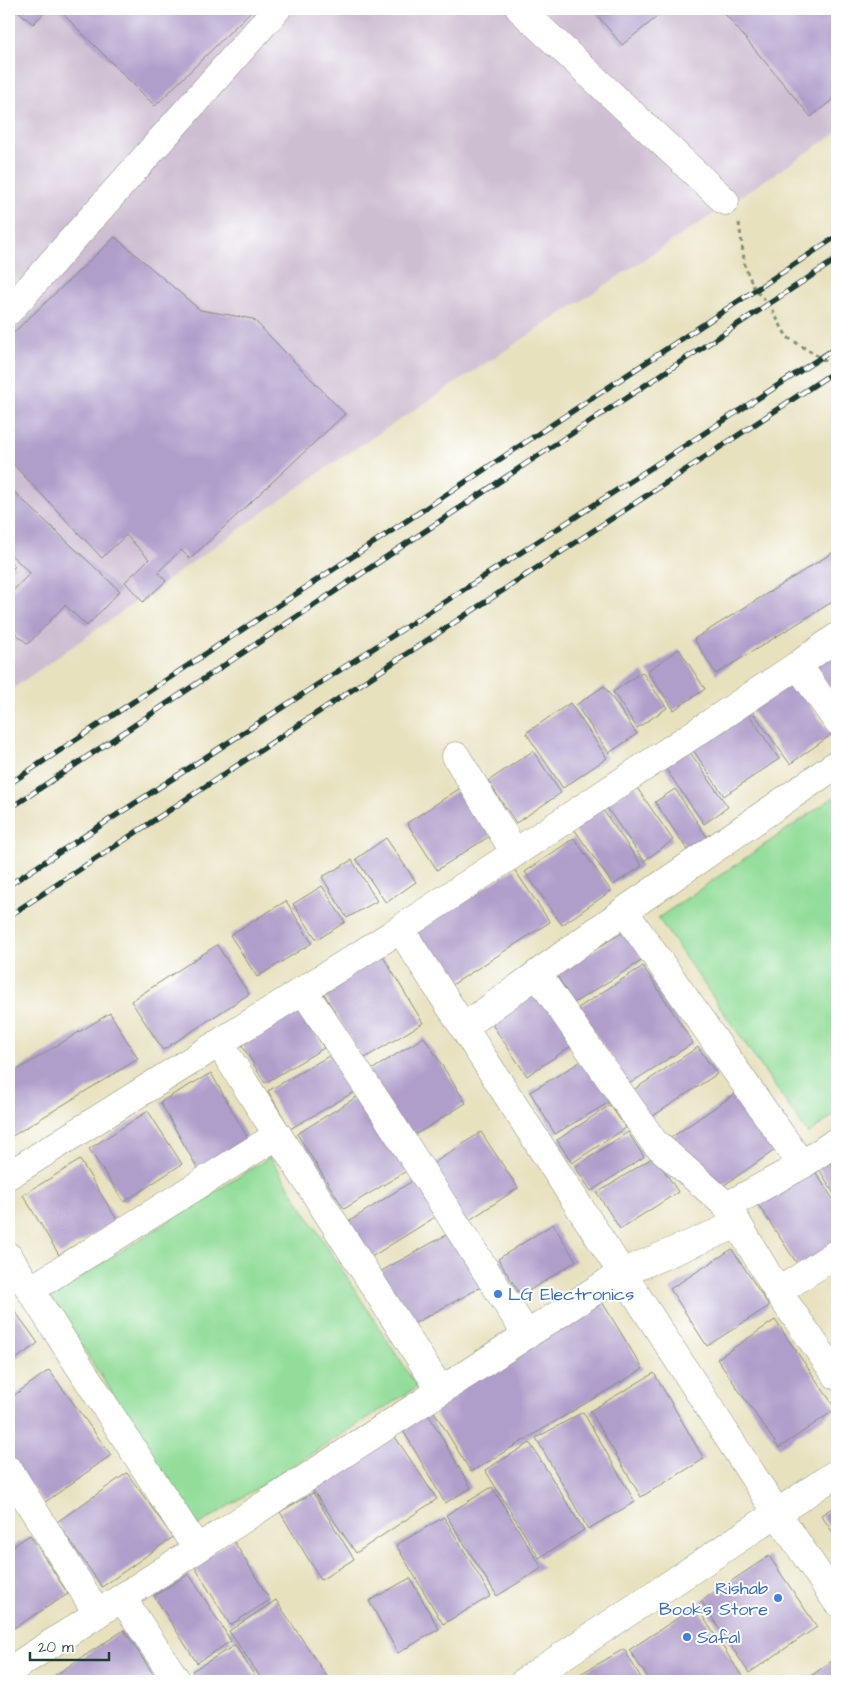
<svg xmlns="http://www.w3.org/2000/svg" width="846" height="1690" font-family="'Architects Daughter',sans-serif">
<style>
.industrial{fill:#cebed2}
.green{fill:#92dd99;stroke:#588d66}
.building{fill:#af9dca}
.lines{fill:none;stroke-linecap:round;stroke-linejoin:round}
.minor-casing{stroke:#838f79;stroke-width:29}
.path{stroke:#838f79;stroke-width:3;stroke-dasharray:4 4;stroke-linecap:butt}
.minor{stroke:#fff;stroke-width:28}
.rail-casing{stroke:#1f3d34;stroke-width:5.5}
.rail{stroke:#fff;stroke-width:4;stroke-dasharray:11;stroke-linecap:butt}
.shop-dot{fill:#3f7fe0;stroke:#fff;stroke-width:2}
.labels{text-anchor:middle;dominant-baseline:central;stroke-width:4;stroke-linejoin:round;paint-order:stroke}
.shop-label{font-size:18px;fill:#366cbe;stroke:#fff;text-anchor:start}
</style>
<rect width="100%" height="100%" fill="#fff"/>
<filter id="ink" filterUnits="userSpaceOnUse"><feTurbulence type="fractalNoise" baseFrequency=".02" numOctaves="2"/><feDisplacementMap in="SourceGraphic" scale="10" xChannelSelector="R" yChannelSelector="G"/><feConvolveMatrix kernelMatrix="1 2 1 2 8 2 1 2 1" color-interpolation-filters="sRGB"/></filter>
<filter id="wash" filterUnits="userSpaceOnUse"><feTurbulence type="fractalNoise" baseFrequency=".0096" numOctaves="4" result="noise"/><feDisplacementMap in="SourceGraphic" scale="20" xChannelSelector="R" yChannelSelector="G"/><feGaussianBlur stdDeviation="1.12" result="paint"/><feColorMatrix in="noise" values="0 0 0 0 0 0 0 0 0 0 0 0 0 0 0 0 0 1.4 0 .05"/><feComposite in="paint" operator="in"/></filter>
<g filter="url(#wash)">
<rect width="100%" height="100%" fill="#e7e1be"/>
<path class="industrial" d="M9 9H837V133L335 462 9 691Z"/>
<path class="green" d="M837 795V1113L808 1134 658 918Z
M270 1157 417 1387 197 1526 50 1296Z"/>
<g id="blocks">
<path class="building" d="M16 9H48L33 24Z
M58 9H253L155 106Z
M604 9H667L622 45 597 15Z
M721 9H837V96L811 117Z
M115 237 200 310 253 319 345 414 190 559 181 550 158 572 166 581 143 602 125 582 149 559 126 535 102 558 9 460V337Z
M9 487 120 591 87 626 65 605 28 644 14 632 9 638V595L30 573 9 553Z
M837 550V599L716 674 694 639Z
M9 560 15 566 9 573Z
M837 645V699L812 662Z
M679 649 705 689 674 710 647 671Z
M642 672 667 708 637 728 613 692Z
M790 678 831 735 790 764 749 707Z
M604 686 637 734 609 753 576 705Z
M570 703 607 758 563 788 526 733Z
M744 707 779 759 724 796 689 744Z
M685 745 728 807 704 824 661 762Z
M533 751 561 793 516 823 488 781Z
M468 783 499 830 437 870 407 823Z
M635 785 673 840 644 861 605 805Z
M675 789 711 843 691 855 655 802Z
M600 806 642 866 613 885 572 826Z
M386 838 416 882 386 903 356 859Z
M574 838 611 891 562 925 525 872Z
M352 860 377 901 347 918 322 877Z
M514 869 550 922 452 985 416 932Z
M322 886 345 922 317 940 293 904Z
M286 901 312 943 257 977 230 935Z
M625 931 643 960 574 1003 556 974Z
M217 945 249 994 163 1050 131 1001Z
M381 953 423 1023 363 1059 321 989Z
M643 966 693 1043 629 1084 578 1008Z
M542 984 580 1040 527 1076 489 1020Z
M299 1007 324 1048 265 1083 240 1042Z
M110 1013 138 1059 9 1138V1075Z
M424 1037 466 1103 410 1138 368 1072Z
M698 1047 717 1074 650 1118 632 1091Z
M334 1053 356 1091 290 1129 268 1091Z
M590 1056 615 1099 555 1134 530 1092Z
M211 1073 250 1142 199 1171 160 1102Z
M366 1091 413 1167 344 1209 297 1134Z
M736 1093 775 1150 720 1188 669 1139Z
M610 1105 626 1128 572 1163 557 1140Z
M148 1111 182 1164 124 1202 89 1149Z
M481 1132 518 1188 462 1225 425 1169Z
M628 1132 644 1157 591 1191 575 1167Z
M837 1155V1199L818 1167Z
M655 1156 678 1192 620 1229 597 1193Z
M80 1160 117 1220 59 1255 23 1195Z
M812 1167 837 1205V1244L800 1268 757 1203Z
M417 1178 440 1214 368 1259 345 1224Z
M553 1224 576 1261 521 1296 498 1259Z
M455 1230 485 1285 406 1328 376 1274Z
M732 1249 769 1306 707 1346 670 1289Z
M599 1297 643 1369 471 1472 427 1400Z
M9 1303 38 1343 9 1364Z
M775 1320 836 1409 779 1448 717 1359Z
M49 1370 111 1455 44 1503 9 1455V1399Z
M654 1373 704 1459 641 1497 590 1411Z
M427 1412 471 1488 445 1503 401 1427Z
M583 1412 635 1502 588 1529 536 1438Z
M387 1425 437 1499 356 1553 306 1480Z
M530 1443 584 1530 539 1558 485 1470Z
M127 1473 173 1537 102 1587 57 1522Z
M492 1487 542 1568 497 1596 446 1515Z
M313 1493 354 1559 321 1580 280 1512Z
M837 1505V1539L821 1515Z
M444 1517 491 1596 443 1624 396 1545Z
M30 1535 68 1594 9 1631V1549Z
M233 1540 270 1600 230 1625 193 1564Z
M769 1556 817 1627 749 1673 701 1601Z
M189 1574 231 1641 197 1663 154 1596Z
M410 1578 439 1629 398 1653 369 1601Z
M276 1600 330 1681H263L229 1631Z
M696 1606 745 1681H650L629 1650Z
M124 1630 155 1677 149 1681H46Z
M235 1645 258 1681H199L192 1671Z
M624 1649 643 1681H568Z
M836 1658 837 1681H804Z"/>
</g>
</g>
<g filter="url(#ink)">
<use href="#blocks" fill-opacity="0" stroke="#838f79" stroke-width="1"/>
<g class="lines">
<defs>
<path id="minor" d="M520 9 725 201
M9 311 277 9
M798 665 837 721
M456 756 515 853
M624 911 802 1165
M400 929 777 1513 837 1602
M537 974 654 1142 727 1206 778 1292 837 1376
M303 990 386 1115 527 1335
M464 1027 624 911 837 764
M219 1043 441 1391
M9 1175 391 935 798 665 837 637
M727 1206 802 1165 837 1141
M9 1257 197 1549
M30 1290 278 1135
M778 1292 837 1253
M9 1470 97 1613
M122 1598 177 1681
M9 1671 622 1273 738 1224
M525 1681 837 1473"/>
</defs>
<use href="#minor" class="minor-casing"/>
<path class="path" d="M739 223 745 267 755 290 769 304 787 337 821 358 837 369"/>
<use href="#minor" class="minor"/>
<defs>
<path id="rail" d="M9 784 837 236
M9 809 530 461 837 259
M9 885 837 347
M9 916 837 370"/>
</defs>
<use href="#rail" class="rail-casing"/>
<use href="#rail" class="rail"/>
</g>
</g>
<g class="shop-dot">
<circle cx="498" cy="1294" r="5"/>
<circle cx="778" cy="1598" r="5"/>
<circle cx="687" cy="1637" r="5"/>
</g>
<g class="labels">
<g class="shop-label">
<text x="508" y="1294">LG Electronics</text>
<text x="768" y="1588" text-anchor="end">Rishab<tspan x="768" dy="21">Books Store</tspan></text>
<text x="697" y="1637">Safal</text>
</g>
</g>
<rect width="846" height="1690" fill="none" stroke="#fff" stroke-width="30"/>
<path d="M30 1652v8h79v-8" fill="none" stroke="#1f3d34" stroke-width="2.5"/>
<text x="38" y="1652" font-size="15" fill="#1f3d34" stroke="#ffffff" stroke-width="4" paint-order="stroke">20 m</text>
</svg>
